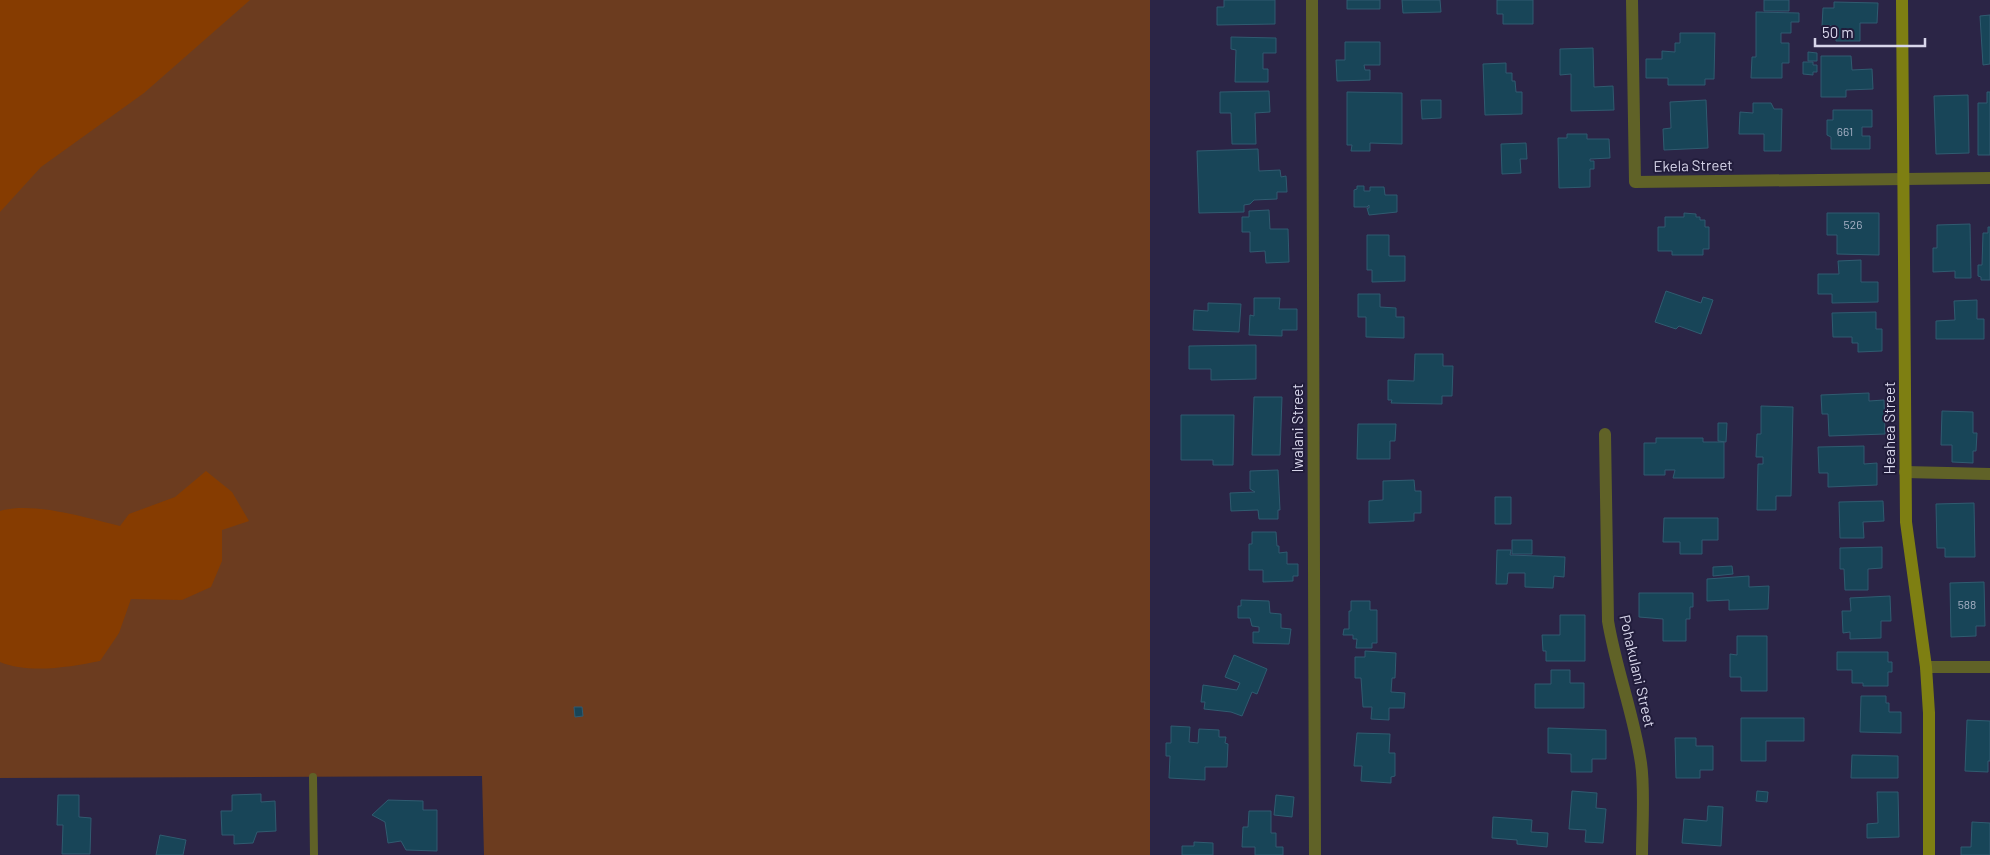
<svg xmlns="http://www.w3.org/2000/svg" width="1990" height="855" font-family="Barlow,sans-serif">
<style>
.green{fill:#6c3c1f}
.forest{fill:#863c01}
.building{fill:#184558;stroke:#305b70}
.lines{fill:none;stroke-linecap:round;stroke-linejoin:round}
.lane{stroke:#606227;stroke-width:8}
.street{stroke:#606227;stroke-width:12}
.secondary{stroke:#7e7f12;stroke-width:12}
.labels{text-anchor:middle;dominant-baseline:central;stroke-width:4;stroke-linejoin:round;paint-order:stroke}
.number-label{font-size:12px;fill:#a8b2c6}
.street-label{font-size:15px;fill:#d8d6eb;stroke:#211c3b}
</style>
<rect width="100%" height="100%" fill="#2b2546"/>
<path class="green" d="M0 0H1150V855H484L482 776 0 778Z"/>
<path class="forest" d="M0 0H250L144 93 41 167 0 212Z
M206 471 232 492 249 521 222 530V561L211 587 182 600 131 599 119 633 100 661C70 667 29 674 0 662V511C32 501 87 518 120 526L129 514 175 497Z"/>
<path class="building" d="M1224 0H1275V24L1217 25V7H1224Z
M1347 0H1380V9H1347Z
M1402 0H1440L1441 12 1403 13Z
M1497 0H1533V24H1503V14H1497Z
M1764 0H1789V11H1764Z
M1834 2 1878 3 1877 23H1860V41H1836L1837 26H1822L1823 8H1834Z
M1756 12 1799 13V22H1791V33H1781V43H1789V63H1782V78H1751L1752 57H1756Z
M1990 15V64L1983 65 1980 16Z
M1680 33H1715L1714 79H1705V85H1668V78H1646V59H1662V51L1675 52V43H1680Z
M1231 37 1276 38V53H1263V69H1268V82H1235L1236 50 1231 49Z
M1345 42H1380V65H1364L1365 70H1370V80L1337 81 1336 60H1345Z
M1593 48 1594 87 1613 86 1614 110 1571 111V74L1560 75V49Z
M1808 52 1817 53V61H1808Z
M1821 56H1851L1852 70 1872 69 1873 89 1846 90V97H1821Z
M1803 62H1813V65H1817V72H1813V75L1803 74Z
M1506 63V73H1512V81H1515L1516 92H1522V114L1485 115 1483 64Z
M1269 91 1270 112 1255 113 1256 144H1232L1231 113H1220V92Z
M1347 92 1402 93V144L1370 143V151H1351L1352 145H1347Z
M1987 92H1990V155H1978V103H1987Z
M1968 95 1969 153 1936 154 1934 96Z
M1421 100H1441V118L1422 119Z
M1706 100 1708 148 1664 150 1663 129 1671 128 1670 102Z
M1753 103H1771L1774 109H1782L1781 151H1764V134H1739L1740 112 1753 113Z
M1833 110H1872V127H1862V136H1870V149H1831V137L1827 135V120H1833Z
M1567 134H1587V139H1609L1610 158 1590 159V161H1594V169H1590V187L1559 188 1558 138H1567Z
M1526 143 1527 159H1520L1521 173 1502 174 1501 144Z
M1258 149 1259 171 1280 170 1281 177 1286 176 1287 192H1277V199L1254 200 1250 204 1244 205V212L1199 213 1197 151Z
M1357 186H1364V191H1370V187H1384L1385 195H1397V212L1369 215 1367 208H1369V205L1367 207H1354V190L1357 189Z
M1269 210 1270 229H1288L1289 262 1266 263 1265 251 1250 252V232H1242V217H1249V211Z
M1684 213 1696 214V217H1700V220H1705V227H1709V249H1703V255H1672V251H1658V227H1665V217H1684Z
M1827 213H1879V255L1837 254V235H1827Z
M1970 224 1971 278H1955V271L1933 272V248H1937V225Z
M1988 227H1990V280H1981V277L1978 276V265H1982L1983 233H1988Z
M1367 235H1389V256H1405V281L1372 282V270H1367Z
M1861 260V282H1878V302L1832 303V294H1818V274H1839L1838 261Z
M1666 291 1701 303 1703 297 1713 300 1701 334 1679 326 1676 329 1655 322Z
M1358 294H1380V307L1396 308V317H1404V338L1366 337V317H1358Z
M1254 298H1280L1279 309H1297V330H1282V336L1249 335 1250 315 1254 316Z
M1977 300V319H1984V339H1936V321L1955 320 1954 301Z
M1208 303 1241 304 1239 332 1193 330 1194 310 1208 311Z
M1876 312V329H1882V351L1858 352V343H1852V337H1833L1832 313Z
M1256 345V379L1211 380V369H1189V346Z
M1415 354H1443V366H1453L1452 396H1442V404L1391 403 1392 400H1388V380L1414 381Z
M1869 393V401L1884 400 1885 434 1829 436 1828 414H1822L1821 395Z
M1254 397H1282L1280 455H1252Z
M1761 406 1793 407 1791 496H1776V510H1757L1758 464H1763V457H1756L1757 434H1761Z
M1942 411 1973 412V433H1977L1976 451H1973V463L1952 462V445H1941Z
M1181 415H1234L1233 465H1213V460H1181Z
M1718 423H1727L1726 442 1718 441Z
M1358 424H1396L1395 441H1390V459H1357Z
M1656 438H1703V442H1724V478H1673L1675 470H1665V475H1644V443H1656Z
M1864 446V464L1877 463V485L1828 487V473H1819L1818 447Z
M1278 470 1280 510H1278V519H1259L1258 510 1231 511 1230 493 1255 492 1250 489V471Z
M1414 480 1415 491H1421V513H1414V521L1369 523V501L1383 500V481Z
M1495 497H1511V524H1495Z
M1883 501 1884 521 1863 522 1864 538H1840L1839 502Z
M1974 503 1975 557H1945V548H1937L1936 504Z
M1664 518H1718V540H1702V554H1680V542H1663Z
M1252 532H1276L1277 546H1279V553L1287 552V564H1298V576H1293V581L1263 582V570H1249V544H1252Z
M1512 540H1532V554H1512Z
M1882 547V568L1868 569V590H1845L1844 569H1840V548Z
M1497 550H1511L1510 555 1565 557 1564 577 1554 576 1553 588 1525 587V573H1508L1507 584H1496Z
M1732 566 1733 574 1713 576V567Z
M1749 576V587L1769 586 1768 609 1729 610V600L1707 601V579Z
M1984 582 1985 626H1976V636L1951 637 1950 583Z
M1639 593H1693V607H1690V619H1686V641H1663V619L1639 617Z
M1890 596 1891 621H1881V638L1850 639V632L1843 633 1842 611H1851L1850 598Z
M1241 600 1269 601 1270 613 1281 614V628L1291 629 1289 644 1253 643V632H1259V627L1252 626 1250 618H1238V606H1241Z
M1351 601H1370V610H1377V643H1372V648H1356L1357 639H1353V635H1343L1344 629H1349V611H1351Z
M1560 615H1585V661H1546V651H1543L1542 635H1560Z
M1737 636H1767V691H1741V677H1730V654L1737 655Z
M1365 651 1396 653 1395 678H1392L1391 692 1405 693 1404 708H1389V720L1371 719 1372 707H1363L1361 678H1355V657H1365Z
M1837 652H1888V662H1892V672H1888V686H1863V683H1852V670H1837Z
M1234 655 1267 669 1257 694 1252 692 1242 716 1231 712 1204 709 1205 702H1201L1203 685 1237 690 1240 683 1225 677Z
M1551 670H1570V683H1584V708H1535V684H1551Z
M1861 696H1886V703H1889V712H1901V733L1860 732Z
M574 707H582L583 716 575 717Z
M1741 718H1804V741H1766V761H1741Z
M1967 720 1990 721V761H1988V772L1965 771Z
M1171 726 1190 727 1189 742 1198 743 1199 729 1219 730V737H1226L1225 743 1228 744 1227 767H1205V780L1169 778 1170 756H1166V743H1171Z
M1548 728 1606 730V759H1592V772H1571V754L1548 753Z
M1357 733 1390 734 1389 753H1395V776L1391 777V783L1361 781 1362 766H1354Z
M1675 738H1696V746H1713V770H1700V778H1676Z
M1852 755 1898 756V778H1851Z
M1572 791 1597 793 1596 808 1606 809 1603 843 1585 842 1586 830 1569 829Z
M1757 791 1768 792 1767 802 1756 801Z
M1877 792H1898L1899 837 1867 838V824L1878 823Z
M261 794V802L275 801 276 831 257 832 253 843 234 844V835H222L221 811H232V795Z
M58 795H79V817L91 818 90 854H62L63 825H57Z
M1276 795 1294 797 1292 817 1274 815Z
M388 800 423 801V810H437V851L406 850 401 841 388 843 385 822 372 815Z
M1708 806 1723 807 1721 846 1682 843 1684 819 1707 821Z
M1249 811H1271V833H1276V847H1283V855H1255V847H1242L1243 827H1248Z
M1493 817 1532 820 1531 832 1548 833 1547 847 1517 844V840L1492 838Z
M1972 822 1990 823V855H1961V847H1971Z
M160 835 186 840 183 855H156Z
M1194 842 1213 843V855H1182V846H1194Z"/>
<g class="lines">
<path class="lane" d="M313 777 314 855"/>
<path class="street" d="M1312 0 1315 855
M1632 0 1635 182 1990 178
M1605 434 1608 621C1616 669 1634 715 1641 763 1645 790 1642 827 1642 855
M1905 472 1990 474
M1926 667H1990"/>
<path class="secondary" d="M1902 0 1906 522 1926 667 1929 713V855"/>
</g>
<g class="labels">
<g class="number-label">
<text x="1845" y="131">661</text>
<text x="1853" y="224">526</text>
<text x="1967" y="604">588</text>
</g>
<g class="street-label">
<text transform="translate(1693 165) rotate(-1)">Ekela Street</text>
<text transform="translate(1297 428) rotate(-90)">Iwalani Street</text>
<text transform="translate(1889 428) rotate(-90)">Heahea Street</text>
<text transform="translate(1638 671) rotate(77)">Pohakulani Street</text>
</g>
</g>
<path d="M1815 38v8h110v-8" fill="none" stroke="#d8d6eb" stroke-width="2.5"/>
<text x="1822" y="38" font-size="15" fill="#d8d6eb" stroke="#211c3b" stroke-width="4" paint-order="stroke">50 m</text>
</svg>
